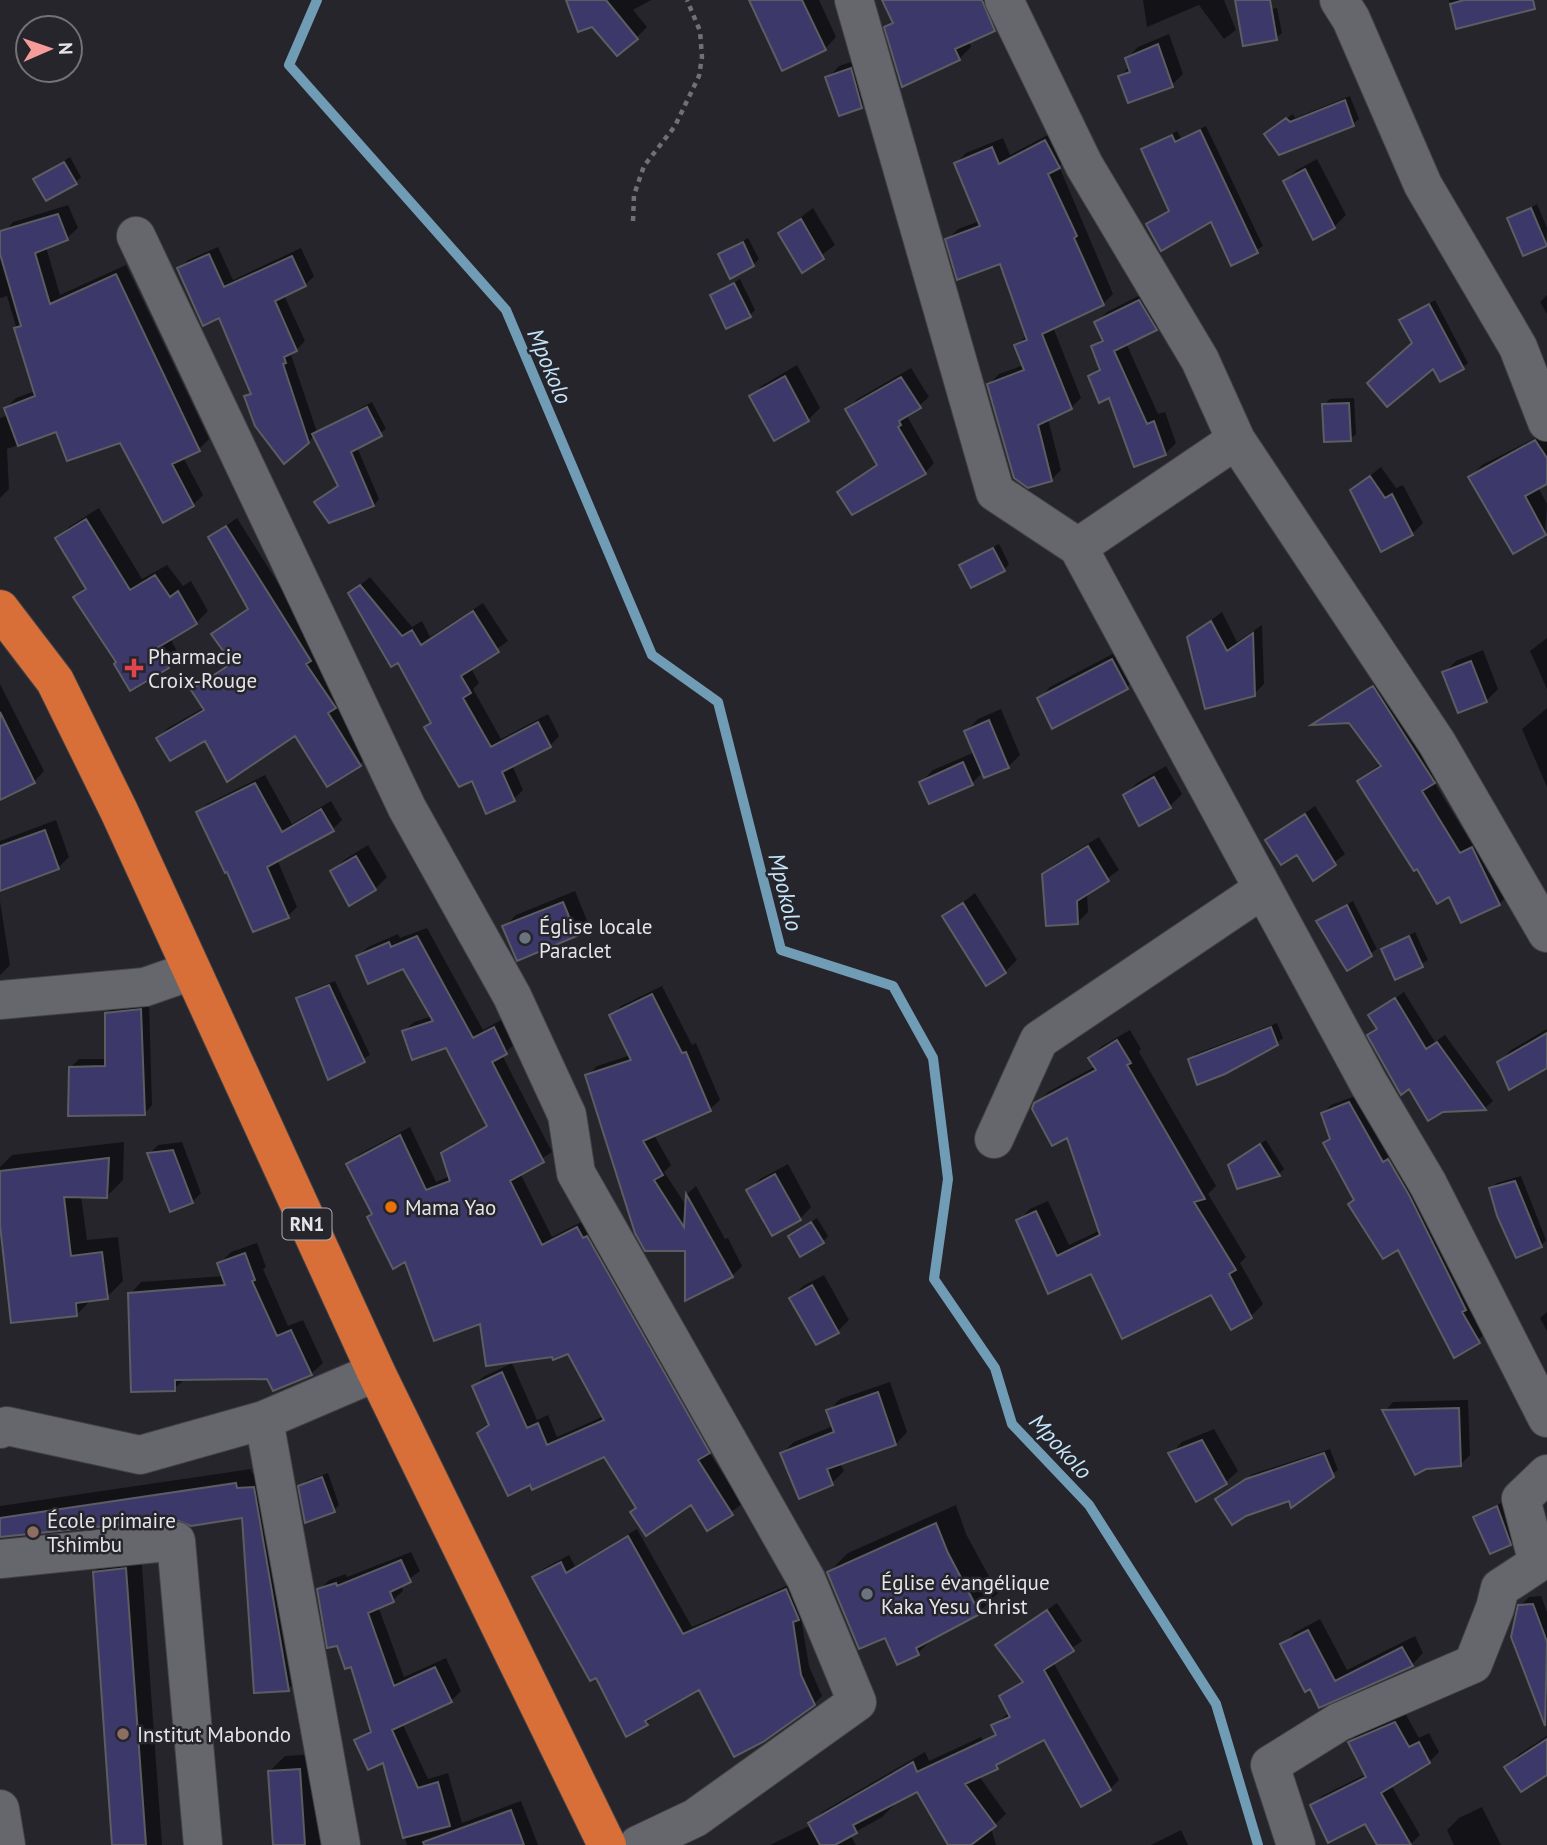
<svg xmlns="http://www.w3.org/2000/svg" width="1547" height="1845" font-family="'PT Sans',sans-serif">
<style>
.shadow{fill:#0007;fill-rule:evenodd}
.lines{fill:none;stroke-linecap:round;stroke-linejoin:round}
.stream{stroke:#719cb5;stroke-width:10}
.building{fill:#3c3869;stroke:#5c5c63;stroke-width:2}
.minor-casing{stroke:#424246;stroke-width:40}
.highway-casing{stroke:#424246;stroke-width:40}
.path{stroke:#707075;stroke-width:4.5;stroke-dasharray:5 5;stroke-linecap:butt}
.minor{stroke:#66666d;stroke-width:38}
.highway{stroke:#d86f38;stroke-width:38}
.health-dot{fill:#e0444e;stroke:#25252b;stroke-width:2.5}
.worship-dot{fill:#6b7280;stroke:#25252b;stroke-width:2.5}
.food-dot{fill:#e8710a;stroke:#25252b;stroke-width:2.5}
.education-dot{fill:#8d6e63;stroke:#25252b;stroke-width:2.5}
.labels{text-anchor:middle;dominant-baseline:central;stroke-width:5;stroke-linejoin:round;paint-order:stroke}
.shield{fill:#25252b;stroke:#ababb0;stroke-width:2}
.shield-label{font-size:19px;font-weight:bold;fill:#e5e5e9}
.poi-label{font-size:21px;fill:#e5e5e9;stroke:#25252b;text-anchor:start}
.water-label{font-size:23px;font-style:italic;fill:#c4e5fa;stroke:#25252b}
</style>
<rect width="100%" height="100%" fill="#25252b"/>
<path class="shadow" d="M568 0H651L633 10 647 27 636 38Z
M758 0H819L836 37 825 49Z
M884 0H997L1006 18 994 30 969 41 971 47 959 59 886 27 893 20Z
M1143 0H1224L1236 30 1224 39 1199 5 1147 27Z
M1449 0H1500L1458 27Z
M1277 8 1282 33 1276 38 1246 14Z
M1169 34 1183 74 1172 85 1120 77 1130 66 1127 58 1138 47Z
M863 58 873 95 861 107 828 78 839 66Z
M1350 96 1359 119 1353 124 1266 134 1293 114 1295 118Z
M1206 126 1263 246 1232 264 1211 220 1148 224 1170 209 1143 150 1177 131 1181 138Z
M1055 131 1069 156 1059 166 1113 294 1103 304 1053 327 1081 398 1071 408 1048 419 1061 470 1051 480 989 384 999 374 1024 365 1016 346 1027 335 1002 262 947 240 958 229 980 221 956 163 966 153 1003 138 1010 155Z
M70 157 81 177 76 182 36 179Z
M1317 159 1346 215 1334 227 1285 181 1297 170Z
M1537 204 1547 228 1546 245 1509 219Z
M68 205 78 228 67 238 46 247 60 295 126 265 209 439 199 449 183 457 203 495 193 505 121 441 57 430 7 449 9 489 0 498V418L8 415 6 408 16 398 35 391 7 296 0 298V238L13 222Z
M813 208 835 245 802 270 780 233Z
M748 238 759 259 753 265 720 254Z
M218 247 233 280 301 248 314 276 305 285 284 295 305 341 291 355 317 432 372 402 386 429 357 447 379 499 374 505 330 521 340 485 315 435 308 442 246 396 252 391 220 316 179 269 188 260Z
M740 279 755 310 750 315 712 295Z
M1150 290 1166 318 1156 328 1126 343 1158 414 1165 412 1176 443 1165 454 1090 377 1100 366 1093 347 1103 337 1096 322 1107 312Z
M1547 295V314L1540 302Z
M1435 300 1468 363 1462 368 1434 366 1414 343 1401 320Z
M797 365 820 408 808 420 775 439 751 396 763 385Z
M911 368 929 397 907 416 934 463 925 473 840 493 878 463 847 410 856 400Z
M1354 398 1356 434 1350 439 1324 405 1330 399Z
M1547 432V482L1538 487 1547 504 1545 534 1470 477 1482 465Z
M1381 467 1396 488 1403 485 1423 523 1412 534 1352 490Z
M99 508 142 579 167 565 183 586 191 581 208 611 196 623 170 638 179 655 168 667 118 662 75 597 86 586 57 539 69 527Z
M237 518 320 650 369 755 360 764 296 733 158 738 168 728 205 707 193 690 232 661 213 634 249 607 210 537Z
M999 544 1009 564 1004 570 961 565Z
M370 577 412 627 422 621 430 637 483 603 508 641 471 668 479 683 473 689 501 739 548 714 559 736 550 746 512 765 523 790 514 799 472 778 432 722 399 661 351 593Z
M1222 612 1237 642 1262 625 1264 684 1254 694 1189 637Z
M1547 638V689L1530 651Z
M1124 648 1139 675 1127 687 1039 699 1050 687Z
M1483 650 1498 689 1486 701 1444 673 1456 661Z
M1384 677 1444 771 1434 782 1472 844 1483 838 1510 893 1499 904 1450 895 1418 867 1359 781 1381 763 1350 721 1316 723Z
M0 684 44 771 34 782 0 798Z
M1547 708V787L1522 729Z
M1001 709 1020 755 1008 767 983 772 972 783 921 782 933 770 975 752 966 731 978 719Z
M1166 766 1182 794 1170 806 1140 824 1125 795 1137 783Z
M265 775 292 824 331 801 342 820 333 829 277 859 297 907 288 916 228 869 198 813 207 804Z
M1315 806 1345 854 1314 878 1297 853 1267 840Z
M56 820 69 857 58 868 0 889V841Z
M1099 837 1119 870 1087 893 1088 912 1078 922 1044 874 1055 864Z
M368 845 387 877 375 889 332 872 344 860Z
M575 891 588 923 576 935 504 927 516 915Z
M975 893 1017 960 1005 972 944 917Z
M0 901 10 965 0 975Z
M1353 901 1377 949 1348 968 1318 921Z
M427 928 483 1030 503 1019 516 1043 502 1055 552 1152 520 1173 552 1237 587 1219 718 1443 709 1452 742 1504 708 1529 692 1503 632 1512 637 1507 604 1455 479 1434 490 1423 474 1386 483 1377 512 1363 537 1420 548 1415 557 1437 604 1416 569 1352 481 1321 406 1260 369 1217 374 1212 348 1165 358 1155 410 1127 436 1182 450 1176 443 1154 453 1144 488 1125 447 1046 404 1031 414 1022 432 1016 404 967 358 956 368 947 398 934 400 938Z
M1415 932 1428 960 1396 978 1383 949Z
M335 981 370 1055 329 1078 298 999 304 993Z
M662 986 692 1045 696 1043 720 1100 710 1109 654 1135 671 1165 664 1172 687 1207V1194L696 1186 725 1239 728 1238 742 1266 732 1276 687 1250 587 1076 597 1066 631 1055 611 1016 621 1006Z
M1404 992 1435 1042 1445 1035 1493 1101 1485 1108 1443 1110 1410 1087 1369 1035 1378 1027 1371 1016Z
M149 1002 152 1105 144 1114 71 1067 79 1059H107V1013L115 1005Z
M1277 1023 1283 1038 1277 1043 1224 1072 1190 1060 1195 1054Z
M1547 1029V1066L1499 1062 1511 1050Z
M1130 1030 1141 1049 1139 1052 1216 1186 1208 1194 1246 1257 1240 1263 1263 1304 1251 1316 1231 1328 1212 1292 1092 1272 1048 1291 1018 1221 1030 1209 1048 1201 1069 1245 1101 1230 1068 1135 1036 1104 1048 1092 1096 1066 1090 1058 1102 1046Z
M1358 1095 1487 1333 1455 1356 1398 1248 1350 1204 1356 1198 1325 1144 1332 1137 1323 1113 1331 1105Z
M1266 1140 1284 1169 1279 1174 1238 1187 1236 1160Z
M124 1142 123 1180 107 1196H81L87 1240 118 1237 123 1281 107 1297 92 1299 77 1314 0 1210V1167L12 1155Z
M182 1142 201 1193 192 1202 149 1154 158 1145Z
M788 1164 811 1207 800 1219 748 1191 760 1179Z
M1521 1176 1546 1240 1541 1246 1491 1188 1497 1183Z
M817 1218 828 1236 823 1242 790 1236Z
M257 1243 266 1267 263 1269 288 1326 303 1320 323 1363 311 1374 185 1379 174 1389 130 1294 141 1282 224 1276 220 1263 231 1252Z
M824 1275 849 1320 838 1331 792 1298 803 1286Z
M1547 1312V1331L1540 1318Z
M890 1382 907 1432 896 1444 840 1463 844 1471 832 1483 782 1453 794 1442 833 1426 828 1411 840 1399Z
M1468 1400 1470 1455 1461 1464 1385 1411 1393 1402Z
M1214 1429 1238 1471 1226 1482 1171 1454 1182 1442Z
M1330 1449 1338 1470 1290 1499 1223 1494 1253 1474Z
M251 1469 252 1473 269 1472 304 1674 288 1689 243 1516 174 1517 0 1535V1506Z
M328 1473 339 1505 334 1510 300 1486 306 1481Z
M1503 1502 1515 1538 1510 1544 1475 1518Z
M956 1505 966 1534 998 1593 979 1612 935 1636 918 1653 886 1636 829 1572 848 1553ZM945 1545 979 1608H975L942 1546Z
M637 1529 692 1627 795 1582 809 1666 822 1696 814 1704 699 1688 654 1714 647 1724 596 1676 534 1577 543 1569 569 1555 575 1566Z
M411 1552 420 1571 401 1585 403 1591 393 1600 378 1606 404 1677 446 1658 461 1691 451 1701 402 1723 428 1779 448 1773 462 1823 521 1801 538 1845H407L384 1761 356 1741 372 1728 353 1665 319 1590 329 1580 346 1574 347 1577Z
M141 1553 162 1845H114L94 1572 110 1557Z
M1541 1596 1547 1612V1705L1535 1682 1520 1606 1529 1597Z
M1057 1603 1082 1641 1053 1662 1119 1780 1110 1789 1045 1738 994 1725 1009 1713 1001 1696 1024 1680 997 1645Z
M1320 1619 1347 1670 1415 1636 1423 1653 1412 1665 1310 1687 1283 1645 1294 1633Z
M1405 1713 1419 1738 1429 1733 1439 1752 1429 1762 1391 1785 1420 1835 1410 1845H1379L1365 1822 1312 1806 1322 1796 1366 1774 1350 1742 1360 1733Z
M1547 1736V1773L1506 1767 1518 1755Z
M981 1737 994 1763 979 1776 1006 1814 991 1828 996 1845H950L918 1789 892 1803 893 1806 882 1817 850 1835 856 1845H770L811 1825 822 1812 925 1752 929 1761Z
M315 1754 321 1845H275L269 1772 285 1756Z
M1482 1807 1501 1845H1454L1447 1830 1459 1818Z
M1181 1830 1188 1845H1151Z"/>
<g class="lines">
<path class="stream" d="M317 0 289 65 506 310 652 655 718 702 781 950 893 986 933 1058 948 1179 934 1279 995 1368 1012 1424 1089 1505 1216 1704 1258 1845"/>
</g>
<path class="building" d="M566 0H606L638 39 617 56 592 27 578 32Z
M749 0H802L826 50 782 71Z
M882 0H982L995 31 955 49 960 60 902 87 884 27 893 23Z
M1235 0H1270L1277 40 1243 46Z
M1464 0H1533L1535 9 1456 29 1450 4Z
M1158 44 1173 87 1128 103 1118 76 1130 72 1125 58Z
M851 68 862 108 839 116 825 77Z
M1345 100 1354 126 1279 155 1264 134 1286 118 1290 122Z
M1200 130 1258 253 1231 266 1211 222 1161 251 1146 224 1169 211 1141 149 1172 135 1175 142Z
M1045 140 1060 168 1048 174 1077 236 1074 238 1104 305 1042 334 1072 409 1038 425 1052 481 1028 488 1014 478 987 384 1024 370 1014 345 1027 340 1000 264 957 280 945 239 980 226 954 163 992 147 999 164Z
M64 162 77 184 46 201 33 179Z
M1305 169 1335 228 1313 240 1283 181Z
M1531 208 1547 246 1523 256 1507 218Z
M58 214 68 240 35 253 50 304 116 274 200 451 172 464 194 506 163 523 120 443 67 461 56 432 18 446 4 408 35 396 14 328 21 326 0 254V231Z
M801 219 824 259 802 273 778 233Z
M743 242 754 266 730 279 718 254Z
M209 254 224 287 292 256 306 286 275 301 297 351 284 357 286 363 283 364 309 443 284 464 255 426 244 396 251 394 219 318 203 326 177 268Z
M734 283 751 317 726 329 710 295Z
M1139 300 1157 330 1114 351 1147 424 1154 421 1166 455 1134 467 1109 398 1099 403 1088 376 1100 370 1091 346 1103 341 1094 322Z
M1429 304 1464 369 1440 382 1433 369 1387 407 1367 383 1412 343 1399 320Z
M785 376 809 421 774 441 749 396Z
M901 377 921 408 899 421 901 425 898 427 926 474 852 515 837 492 877 465 845 409Z
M1349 403 1351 441 1324 442 1322 404Z
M367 407 382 436 351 452 374 506 329 523 314 502 338 486 312 434Z
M1535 440 1547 458V484L1525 496 1546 535 1513 554 1468 477Z
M1370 476 1385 498 1392 494 1413 535 1381 552 1350 490Z
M86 519 130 590 155 575 170 597 178 591 197 624 157 648 169 668 130 691 114 664 116 662 73 597 86 589 55 538Z
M226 526 311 661 306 664 336 708 328 713 361 766 327 787 295 736 227 782 205 741 170 761 156 738 204 710 191 690 232 663 211 634 248 609 208 537Z
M993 548 1005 571 971 588 959 565Z
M360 585 402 636 412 630 421 645 473 611 499 652 461 676 471 693 463 698 491 747 538 722 551 747 502 772 515 801 486 814 472 781 459 787 424 727 431 723 398 663 391 667 348 593Z
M1211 621 1227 651 1253 633 1255 696 1205 709 1187 637Z
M1112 659 1128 689 1052 729 1037 698Z
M1471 661 1487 702 1458 713 1442 672Z
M1373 686 1435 783 1422 791 1460 853 1472 847 1500 905 1461 923 1449 897 1437 904 1417 869 1414 871 1357 781 1381 766 1349 723 1311 725Z
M0 712 35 783 0 800Z
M989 720 1009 768 984 778 964 731Z
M963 762 973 785 929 804 919 782Z
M1154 777 1171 808 1139 826 1123 795Z
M255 783 282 832 321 809 334 831 267 867 289 918 253 932 227 872 225 873 196 812Z
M1305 814 1336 865 1313 881 1297 855 1281 865 1265 840Z
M45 830 59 869 0 891V846Z
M1088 846 1109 881 1077 901 1078 924 1046 926 1042 874Z
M356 856 376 890 349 906 330 871Z
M563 902 577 936 517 961 502 926Z
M963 903 1006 973 986 986 942 916Z
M1347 905 1372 956 1347 971 1316 921Z
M417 936 473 1038 494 1027 507 1054 492 1062 544 1162 510 1181 542 1245 577 1227 583 1238 587 1236 710 1453 698 1460 733 1515 707 1531 691 1505 646 1536 630 1512 636 1508 604 1457 532 1490 530 1485 508 1496 477 1433 489 1425 472 1386 502 1372 527 1428 538 1423 547 1445 604 1420 568 1354 553 1360 552 1357 486 1366 480 1324 434 1341 405 1262 393 1269 367 1217 372 1214 346 1164 400 1135 426 1190 450 1181 441 1153 487 1126 446 1048 412 1060 402 1031 433 1021 403 969 368 984 356 956 389 942 391 947Z
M1409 936 1423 967 1395 980 1381 949Z
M329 985 365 1062 328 1080 296 998Z
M652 994 682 1053 686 1052 711 1111 643 1141 663 1175 654 1180 684 1227 686 1194 733 1277 685 1301V1251H645L635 1233 585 1075 631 1060 609 1015Z
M1395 998 1426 1049 1437 1042 1486 1110 1443 1112 1428 1121 1409 1089 1401 1095 1367 1035 1377 1029 1368 1015Z
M141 1009 145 1115 68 1116 69 1067 105 1066V1013Z
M1271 1027 1278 1045 1225 1074 1197 1085 1188 1059Z
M1547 1033V1068L1509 1090 1497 1062Z
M1117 1040 1131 1063 1127 1065 1205 1199 1194 1202 1236 1270 1229 1274 1252 1318 1231 1330 1211 1295 1122 1339 1091 1274 1048 1294 1016 1220 1036 1211 1057 1256 1100 1235 1067 1138 1052 1146 1032 1109 1034 1103 1096 1070 1088 1058Z
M1349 1102 1383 1162 1388 1159 1409 1195 1466 1310 1462 1312 1480 1343 1454 1358 1398 1250 1383 1259 1348 1204 1354 1200 1323 1143 1330 1139 1321 1113Z
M1260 1144 1280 1176 1237 1189 1228 1165Z
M173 1150 193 1203 170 1212 147 1153Z
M109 1158 107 1198 64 1197 71 1256 102 1252 108 1299 76 1303 77 1316 11 1323 0 1225V1171Z
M775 1174 801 1220 772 1236 746 1190Z
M1515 1181 1542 1247 1516 1258 1497 1216 1489 1188Z
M811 1222 824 1243 800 1257 788 1236Z
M245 1253 255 1280 252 1281 277 1336 291 1330 312 1375 273 1391 267 1379 175 1380V1391L131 1392 128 1293 225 1285 217 1263Z
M812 1285 839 1333 816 1345 789 1298Z
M878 1392 896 1445 827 1469 833 1485 799 1499 780 1453 834 1432 826 1410Z
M1459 1408 1461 1466 1426 1469 1415 1475 1382 1410Z
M1202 1440 1227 1484 1196 1502 1168 1453Z
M1324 1453 1334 1477 1291 1508 1289 1501 1246 1516 1232 1525 1215 1499 1246 1479Z
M322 1477 335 1512 305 1523 298 1486Z
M236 1483 237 1488 254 1487 289 1691 254 1693 242 1518 191 1526 174 1519 0 1537V1518Z
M1497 1506 1511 1545 1490 1554 1473 1517Z
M936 1523 948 1553 980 1614 916 1648 919 1655 897 1665 885 1638 859 1649 827 1572Z
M628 1536 683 1634 786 1589 799 1620 793 1622 801 1675 815 1705 763 1742 734 1757 699 1690 645 1721 648 1725 626 1737 596 1678 590 1681 532 1577 561 1562 566 1573Z
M401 1560 411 1582 390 1592 394 1602 368 1613 394 1686 435 1667 452 1702 392 1730 418 1788 438 1782 450 1826 403 1838 383 1763 368 1770 354 1740 371 1732 351 1667 345 1669 337 1646 327 1648 317 1589 336 1583 337 1586Z
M126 1568 146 1845H112L93 1572Z
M1533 1604 1547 1642 1545 1726 1511 1637 1518 1605Z
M1047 1610 1074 1651 1044 1670 1111 1790 1081 1807 1044 1740 996 1765 998 1769 965 1784 996 1826 971 1845H948L917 1792 853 1825 857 1833 835 1845H820L808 1823 913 1762 917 1772 996 1735 991 1725 1010 1717 999 1696 1023 1682 995 1645Z
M1308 1630 1335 1681 1402 1647 1413 1666 1319 1708 1310 1689 1305 1692 1280 1644Z
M1395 1722 1409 1747 1419 1742 1430 1763 1381 1793 1411 1845H1377L1365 1824 1328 1843 1310 1805 1366 1777 1348 1742Z
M1547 1739V1775L1521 1792 1504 1767Z
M300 1769 305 1845H273L268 1771Z
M511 1810 524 1845H424L423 1842Z"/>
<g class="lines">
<defs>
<path id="minor" d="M854 0 995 492 1078 547
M1004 0 1084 165 1200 360 1236 440 1437 743 1547 933
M1339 0 1351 19 1423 185 1518 347 1547 422
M136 236 407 808 512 996 567 1115 576 1173 806 1579 857 1702 695 1818 638 1845
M1236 440 1078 547 1369 1084 1428 1184 1547 1418
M0 1000 145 987 191 971
M994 1139 1039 1040 1263 889
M0 1429 7 1426 140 1455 264 1420
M0 1559 176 1541 203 1845
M0 1809 6 1845
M341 1845 264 1420 376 1372
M1296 1845 1270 1765 1339 1722 1473 1664 1495 1608 1500 1588 1538 1563 1521 1499 1547 1474"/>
<path id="highway" d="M0 609 55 681 119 811 376 1372 607 1845"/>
</defs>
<use href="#minor" class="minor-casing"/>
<use href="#highway" class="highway-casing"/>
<path class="path" d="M633 221 634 195 644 166 675 126 699 76 702 57 700 31 687 0"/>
<use href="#minor" class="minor"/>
<use href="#highway" class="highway"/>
</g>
<path class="health-dot" d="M130.5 657.5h7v7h7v7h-7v7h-7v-7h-7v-7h7z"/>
<g class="worship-dot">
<circle cx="525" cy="938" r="7"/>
<circle cx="867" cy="1594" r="7"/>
</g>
<circle class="food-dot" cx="391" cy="1207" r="7"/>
<g class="education-dot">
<circle cx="33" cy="1532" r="7"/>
<circle cx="123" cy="1734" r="7"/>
</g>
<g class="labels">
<rect class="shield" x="282.5" y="1208.5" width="49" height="31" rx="5"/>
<g class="shield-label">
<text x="307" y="1224">RN1</text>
</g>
<g class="poi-label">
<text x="148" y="656">Pharmacie<tspan x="148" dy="24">Croix-Rouge</tspan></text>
<text x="539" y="926">Église locale<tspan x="539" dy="24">Paraclet</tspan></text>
<text x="405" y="1207">Mama Yao</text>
<text x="47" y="1520">École primaire<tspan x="47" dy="24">Tshimbu</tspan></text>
<text x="881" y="1582">Église évangélique<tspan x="881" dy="24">Kaka Yesu Christ</tspan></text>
<text x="137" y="1734">Institut Mabondo</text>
</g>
<g class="water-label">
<text transform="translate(550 366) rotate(67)">Mpokolo</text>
<text transform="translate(786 892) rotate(76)">Mpokolo</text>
<text transform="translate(1061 1446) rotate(47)">Mpokolo</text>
</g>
</g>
<g transform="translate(49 49) rotate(88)"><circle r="33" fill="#25252b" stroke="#727277" stroke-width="2"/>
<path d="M0-5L12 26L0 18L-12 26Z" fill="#f59b99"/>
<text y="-10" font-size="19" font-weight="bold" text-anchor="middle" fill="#e5e5e9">N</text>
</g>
</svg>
